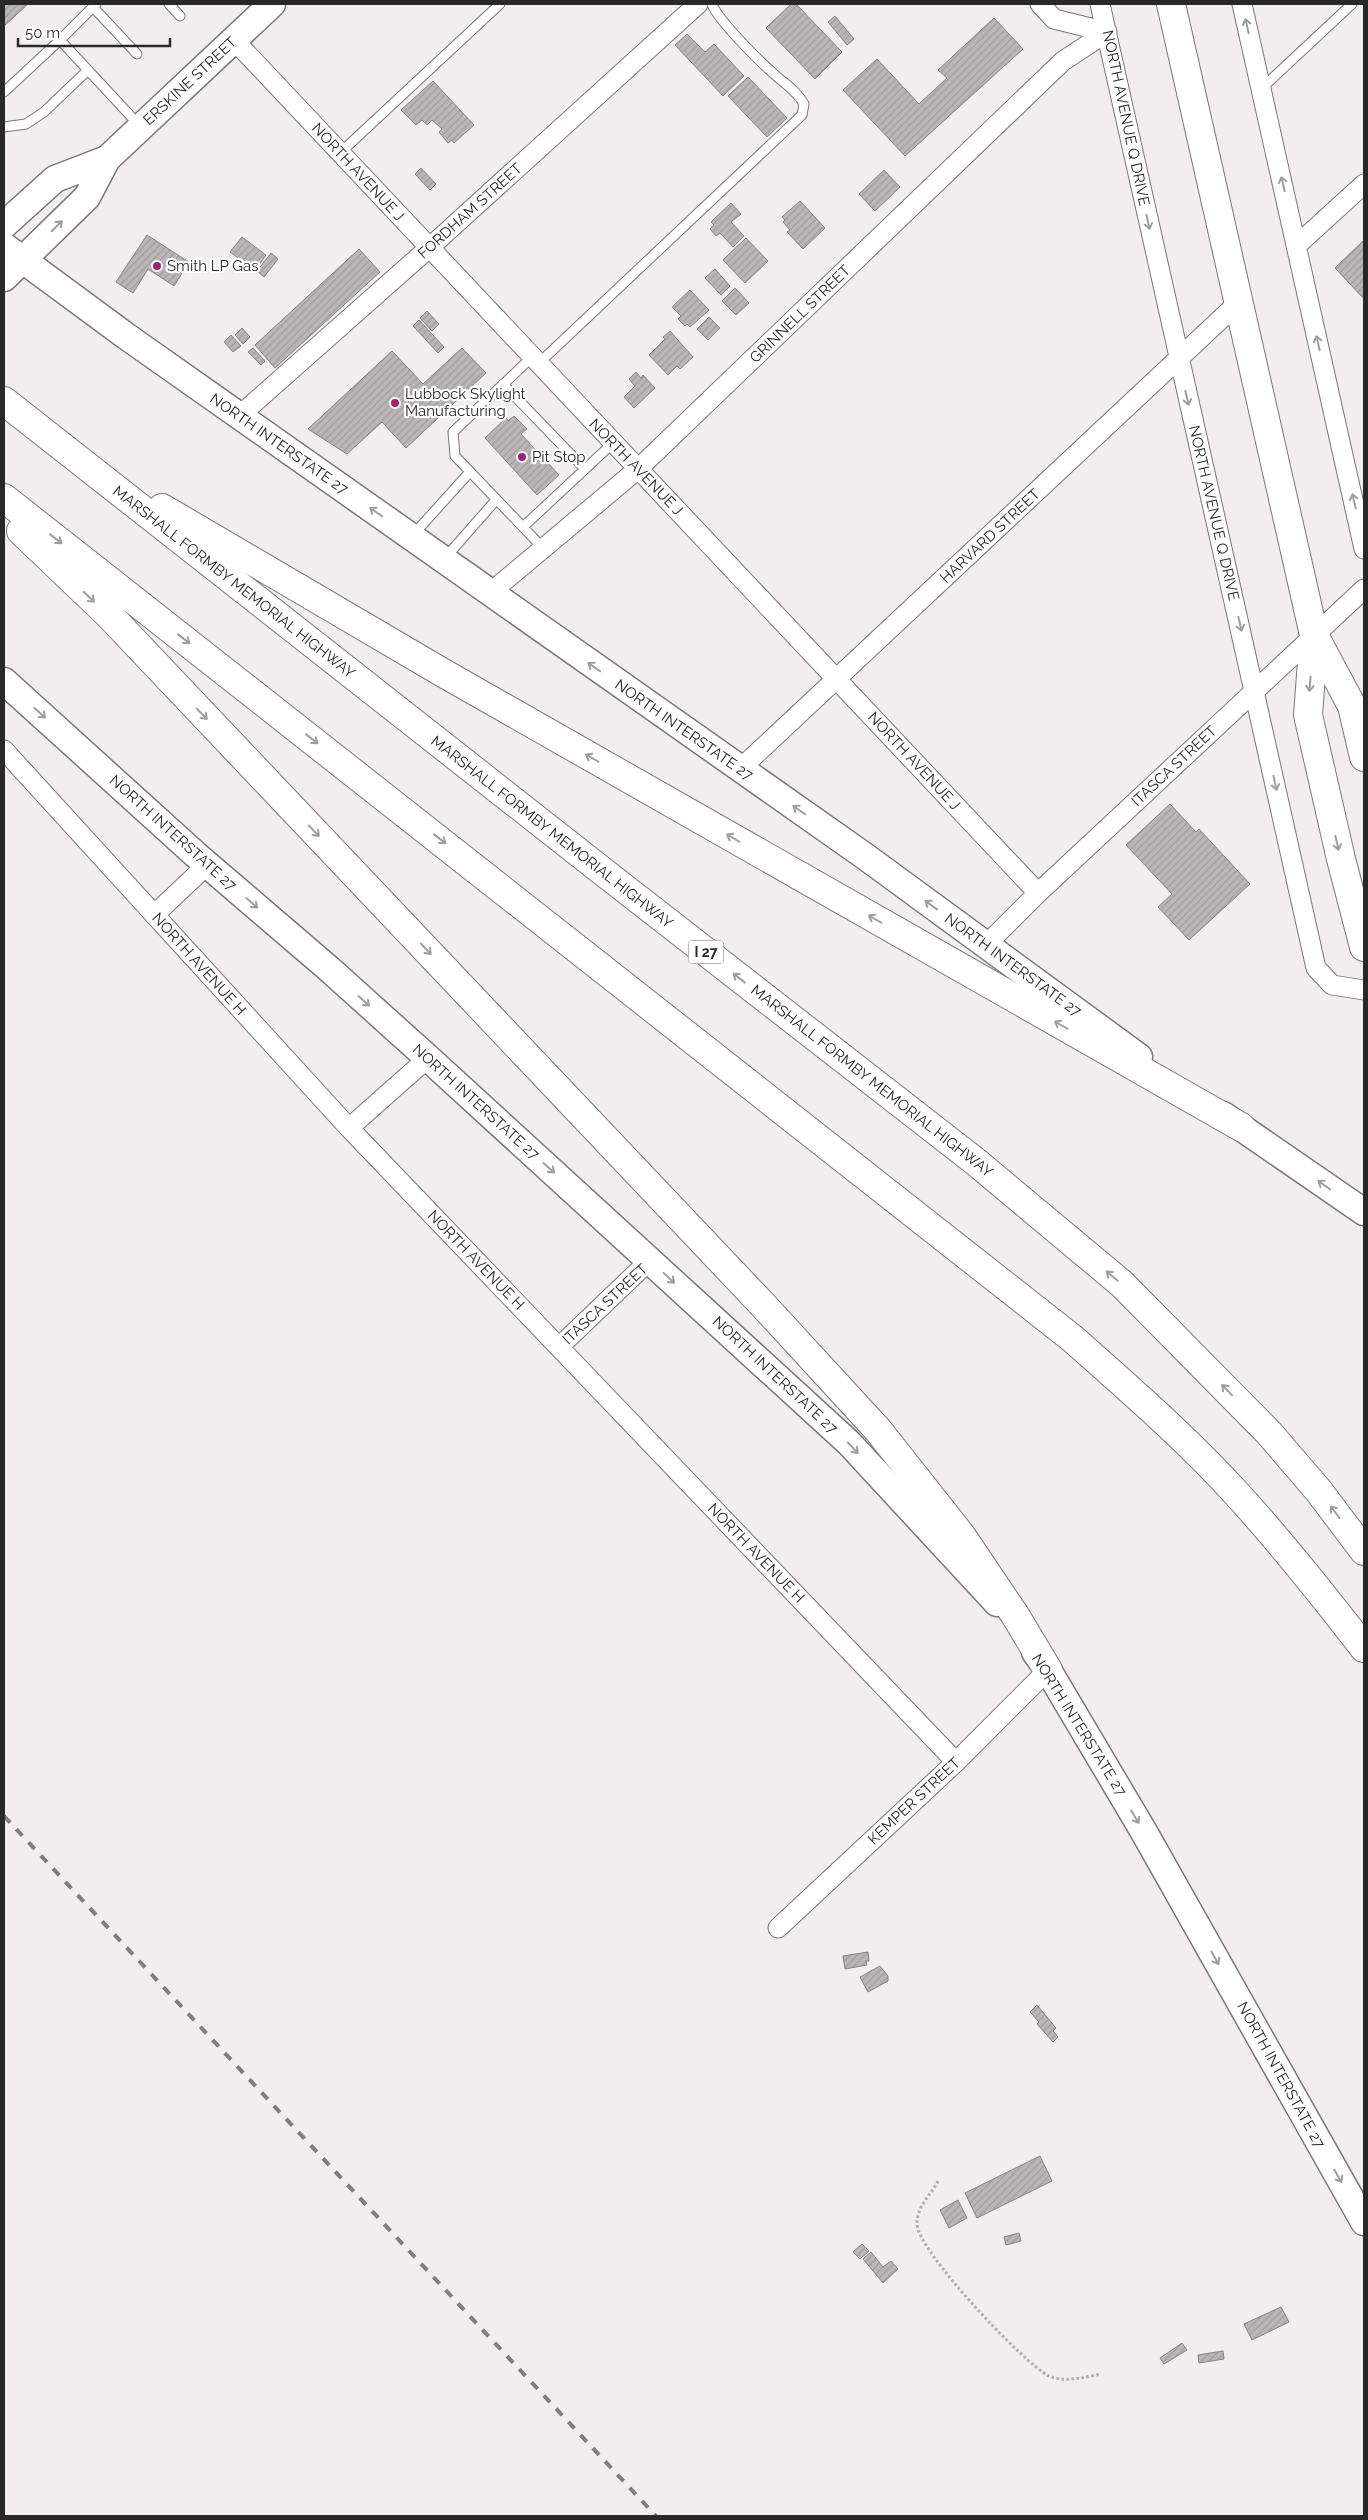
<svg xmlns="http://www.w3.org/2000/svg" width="1368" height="2520" font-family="Raleway,sans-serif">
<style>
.building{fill:url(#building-hatch);stroke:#868384}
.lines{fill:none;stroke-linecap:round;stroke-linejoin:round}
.lane-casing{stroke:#7a7778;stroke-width:11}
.street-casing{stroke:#7a7778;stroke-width:21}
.secondary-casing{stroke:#7a7778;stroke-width:29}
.primary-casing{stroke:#7a7778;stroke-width:30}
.highway-casing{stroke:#7a7778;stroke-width:30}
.path{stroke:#afacad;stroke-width:3;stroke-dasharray:2.5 2.5;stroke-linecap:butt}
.lane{stroke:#fff;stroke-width:9}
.street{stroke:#fff;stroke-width:19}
.secondary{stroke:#fff;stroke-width:26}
.primary{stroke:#fff;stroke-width:28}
.highway{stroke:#fff;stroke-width:28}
.rail{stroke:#7f7d7e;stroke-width:4;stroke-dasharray:9 9;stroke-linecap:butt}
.oneway{stroke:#9f9e9f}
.poi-dot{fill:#9f2074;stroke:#fff;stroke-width:2}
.labels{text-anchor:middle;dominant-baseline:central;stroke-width:4.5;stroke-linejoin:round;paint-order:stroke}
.shield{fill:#fff;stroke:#696869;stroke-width:1}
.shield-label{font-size:14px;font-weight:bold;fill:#292829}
.street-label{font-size:15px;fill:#292829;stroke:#fff}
.poi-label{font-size:15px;fill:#292829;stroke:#fff;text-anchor:start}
</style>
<defs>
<pattern id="building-hatch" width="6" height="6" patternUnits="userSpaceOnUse" patternTransform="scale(1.25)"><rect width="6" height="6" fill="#bab6b8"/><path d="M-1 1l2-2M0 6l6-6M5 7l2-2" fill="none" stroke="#a09c9e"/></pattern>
</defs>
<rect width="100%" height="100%" fill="#f2eef0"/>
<path class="building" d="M4 4H28L4 26Z
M791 4H796L842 52 815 79 766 28Z
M835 16 854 39 847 45 828 22Z
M994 18 1023 49 905 156 843 90 877 59 919 104 947 78 938 70Z
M687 34 705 52 714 44 744 76 723 96 675 45Z
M748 77 787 118 767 137 728 96Z
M433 81 474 125 454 143 452 140 448 143 439 132 442 129 432 120 427 125 422 120 416 125 401 110Z
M421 168 436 184 430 190 415 174Z
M884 170 900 187 875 211 859 194Z
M800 201 825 228 803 249 787 232 790 230 783 222 785 220 782 217Z
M731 203 741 214 731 222 744 236 733 247 720 233 716 236 710 229 714 225 711 222Z
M147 235 189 262 174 286 148 269 133 293 116 282Z
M242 237 266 255 255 270 230 252Z
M746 238 768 261 745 283 723 260Z
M1364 240V299L1335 268Z
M359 249 380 272 275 368 255 345Z
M271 253 278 259 264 277 257 271Z
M715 269 730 286 721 295 705 278Z
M735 288 749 303 736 315 722 301Z
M690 290 709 310 690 327 687 324 685 326 678 319 681 316 672 307Z
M427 311 439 324 432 331 420 318Z
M709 317 720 328 708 340 697 329Z
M419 320 444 347 438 353 413 326Z
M242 328 250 337 243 344 235 335Z
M670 331 693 357 680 369 677 366 668 375 649 355 665 339 663 337Z
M231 335 241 346 233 352 224 342Z
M253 348 265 361 261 365 248 352Z
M462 348 486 373 406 448 382 422 347 454 308 429 392 351 423 384Z
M636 372 641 378 643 375 655 388 634 408 624 397 635 386 629 379Z
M514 416 527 429 521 434 559 475 537 495 485 438 506 418 508 421Z
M1170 804 1196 832 1199 829 1250 884 1189 940 1158 907 1172 894 1126 845Z
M868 1952 869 1961H866L867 1965 845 1969 843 1956Z
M880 1966 888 1976V1981L868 1992 860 1977Z
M1037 2005 1056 2028 1053 2031 1058 2037 1053 2042 1037 2024 1039 2022 1030 2012Z
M1040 2156 1052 2181 977 2218 965 2193Z
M958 2200 967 2218 949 2228 940 2210Z
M1019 2233 1021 2241 1006 2245 1004 2237Z
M862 2244 869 2251 860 2259 853 2252Z
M871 2252 883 2267 891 2261 898 2269 883 2283 863 2259Z
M1281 2307 1289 2322 1252 2340 1244 2324Z
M1182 2343 1187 2350 1164 2364 1160 2358Z
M1223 2351 1224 2359 1199 2363 1198 2355Z"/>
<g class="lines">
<defs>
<path id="lane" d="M169 4 180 16
M93 7 137 54
M60 40 96 4
M1261 89 1352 4
M4 92 60 40 139 125
M4 127 26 124 44 112 88 70
M340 153 500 4
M532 357 453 432 455 456 544 549
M538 364 802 115 804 104C797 91 785 84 774 74 760 62 717 19 712 4
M503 384 585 469
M523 527 613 443
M413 535 469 473
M445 558 496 500"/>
<path id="street" d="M1040 4 1054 19 1107 32
M1100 4 1316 968 1332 985 1364 990
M1242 4 1364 549
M234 40 1038 893
M1296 246 1364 184
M239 416 429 248 698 4
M490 593 638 469 1063 61 1107 32
M4 750 349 1128 956 1762
M740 769 1239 302
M154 915 207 865
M986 945 1038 893 1364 589
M349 1128 428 1058
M559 1347 650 1260
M778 1928 956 1762 1048 1670"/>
<path id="secondary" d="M4 225 55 179 107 159
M4 246 126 336 866 857 1139 1057
M4 278 87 197 107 159 272 4
M4 681 195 854 328 968 428 1058 849 1443 997 1603
M1223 1115 1364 1212
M1035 1652 1048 1670 1144 1832 1364 2222"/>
<path id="primary" d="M1171 4 1314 635 1352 706 1364 757
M1314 635 1308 715 1341 859 1364 947"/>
<path id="highway" d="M4 401 606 874 976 1162 1122 1284 1269 1433 1318 1490 1364 1551
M4 498 1073 1339C1129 1389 1186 1438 1236 1493 1281 1542 1323 1595 1364 1648
M162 508 445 674 1241 1127
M21 531 109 615 764 1306 878 1430 961 1535 1015 1615 1048 1670"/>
</defs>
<use href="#lane" class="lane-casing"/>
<use href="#street" class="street-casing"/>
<use href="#secondary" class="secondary-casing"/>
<use href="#primary" class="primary-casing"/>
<use href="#highway" class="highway-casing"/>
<path class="path" d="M938 2181C930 2196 917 2206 917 2224 917 2250 1024 2364 1049 2376 1065 2383 1085 2377 1101 2374"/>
<use href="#lane" class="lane"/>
<use href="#street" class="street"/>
<use href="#secondary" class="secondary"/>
<use href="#primary" class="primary"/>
<use href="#highway" class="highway"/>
<path class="rail" d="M4 1816 656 2516"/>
</g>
<defs><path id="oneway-shaft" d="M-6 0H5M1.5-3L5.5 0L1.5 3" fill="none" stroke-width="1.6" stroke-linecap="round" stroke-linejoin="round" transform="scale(1.25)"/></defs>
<g class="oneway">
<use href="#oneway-shaft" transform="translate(1247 26) rotate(-103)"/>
<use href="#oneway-shaft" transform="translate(1283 184) rotate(-103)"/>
<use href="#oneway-shaft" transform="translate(1148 222) rotate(78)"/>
<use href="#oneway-shaft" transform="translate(57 226) rotate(-45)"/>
<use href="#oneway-shaft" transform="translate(1318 343) rotate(-103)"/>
<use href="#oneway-shaft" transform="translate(1187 398) rotate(77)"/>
<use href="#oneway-shaft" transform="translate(1354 501) rotate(-103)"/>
<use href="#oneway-shaft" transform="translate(376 512) rotate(-145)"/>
<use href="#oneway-shaft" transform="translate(56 539) rotate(38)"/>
<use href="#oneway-shaft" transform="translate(89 597) rotate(44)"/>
<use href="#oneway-shaft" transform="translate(1240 624) rotate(77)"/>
<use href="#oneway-shaft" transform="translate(184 639) rotate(38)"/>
<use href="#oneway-shaft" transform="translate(594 667) rotate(-145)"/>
<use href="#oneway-shaft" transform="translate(1310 684) rotate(94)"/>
<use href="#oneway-shaft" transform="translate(40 713) rotate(42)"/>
<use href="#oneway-shaft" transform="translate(202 714) rotate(46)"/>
<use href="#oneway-shaft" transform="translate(312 739) rotate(38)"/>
<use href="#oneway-shaft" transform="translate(592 758) rotate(-150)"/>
<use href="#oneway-shaft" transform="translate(1275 783) rotate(78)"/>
<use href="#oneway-shaft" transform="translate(799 810) rotate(-145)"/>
<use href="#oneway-shaft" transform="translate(314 831) rotate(46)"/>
<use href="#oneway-shaft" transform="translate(733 838) rotate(-150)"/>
<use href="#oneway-shaft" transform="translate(440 839) rotate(38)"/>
<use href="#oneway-shaft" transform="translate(1337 843) rotate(77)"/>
<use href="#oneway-shaft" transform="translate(252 903) rotate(41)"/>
<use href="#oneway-shaft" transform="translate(931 905) rotate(-144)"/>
<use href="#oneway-shaft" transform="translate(875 919) rotate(-150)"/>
<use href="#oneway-shaft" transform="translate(426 949) rotate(47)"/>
<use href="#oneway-shaft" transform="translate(739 978) rotate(-142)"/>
<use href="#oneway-shaft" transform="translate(364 1001) rotate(42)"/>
<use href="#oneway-shaft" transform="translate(1061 1025) rotate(-150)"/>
<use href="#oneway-shaft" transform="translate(549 1168) rotate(42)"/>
<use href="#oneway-shaft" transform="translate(1324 1185) rotate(-145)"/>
<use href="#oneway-shaft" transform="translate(1112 1276) rotate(-140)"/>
<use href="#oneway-shaft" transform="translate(669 1278) rotate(43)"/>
<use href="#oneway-shaft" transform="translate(1227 1390) rotate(-134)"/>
<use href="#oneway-shaft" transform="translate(853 1448) rotate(47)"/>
<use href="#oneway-shaft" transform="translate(1335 1512) rotate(-127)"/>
<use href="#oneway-shaft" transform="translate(1135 1817) rotate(59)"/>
<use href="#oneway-shaft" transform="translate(1215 1958) rotate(61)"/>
<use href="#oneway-shaft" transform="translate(1338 2176) rotate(60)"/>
</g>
<g class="poi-dot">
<circle cx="157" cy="266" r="5"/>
<circle cx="395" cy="403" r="5"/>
<circle cx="522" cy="457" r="5"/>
</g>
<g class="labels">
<rect class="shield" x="688.5" y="940.5" width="35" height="23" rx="4"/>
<g class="shield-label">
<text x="706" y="952">I 27</text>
</g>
<g class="street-label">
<text transform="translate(190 81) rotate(-43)">ERSKINE STREET</text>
<text transform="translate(1126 118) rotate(78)">NORTH AVENUE Q DRIVE</text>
<text transform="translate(358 172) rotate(47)">NORTH AVENUE J</text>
<text transform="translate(470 211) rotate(-42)">FORDHAM STREET</text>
<text transform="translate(800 314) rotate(-44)">GRINNELL STREET</text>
<text transform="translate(279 444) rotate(35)">NORTH INTERSTATE 27</text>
<text transform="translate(636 467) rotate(46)">NORTH AVENUE J</text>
<text transform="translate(1214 513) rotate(77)">NORTH AVENUE Q DRIVE</text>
<text transform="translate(990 536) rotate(-43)">HARVARD STREET</text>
<text transform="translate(234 582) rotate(38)">MARSHALL FORMBY MEMORIAL HIGHWAY</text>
<text transform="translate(684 730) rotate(35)">NORTH INTERSTATE 27</text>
<text transform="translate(914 761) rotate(47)">NORTH AVENUE J</text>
<text transform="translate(1174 766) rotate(-43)">ITASCA STREET</text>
<text transform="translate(552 832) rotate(38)">MARSHALL FORMBY MEMORIAL HIGHWAY</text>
<text transform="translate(173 833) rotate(42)">NORTH INTERSTATE 27</text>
<text transform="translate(199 964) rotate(48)">NORTH AVENUE H</text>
<text transform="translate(1013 965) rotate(36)">NORTH INTERSTATE 27</text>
<text transform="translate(872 1081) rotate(38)">MARSHALL FORMBY MEMORIAL HIGHWAY</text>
<text transform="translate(476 1102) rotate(42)">NORTH INTERSTATE 27</text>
<text transform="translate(476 1260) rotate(46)">NORTH AVENUE H</text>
<text transform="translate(605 1304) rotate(-43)">ITASCA STREET</text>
<text transform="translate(775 1375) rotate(43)">NORTH INTERSTATE 27</text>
<text transform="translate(756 1553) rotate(46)">NORTH AVENUE H</text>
<text transform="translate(1079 1725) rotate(58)">NORTH INTERSTATE 27</text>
<text transform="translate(914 1801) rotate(-43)">KEMPER STREET</text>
<text transform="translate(1281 2075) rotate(61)">NORTH INTERSTATE 27</text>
</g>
<g class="poi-label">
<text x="167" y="266">Smith LP Gas</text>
<text x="405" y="394">Lubbock Skylight<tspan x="405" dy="17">Manufacturing</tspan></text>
<text x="532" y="457">Pit Stop</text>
</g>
</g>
<rect width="1368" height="2520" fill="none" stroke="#292829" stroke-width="10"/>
<path d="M18 38v8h152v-8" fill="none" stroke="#292829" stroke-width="2.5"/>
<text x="25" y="38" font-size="15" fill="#292829" stroke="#ffffff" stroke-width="4" paint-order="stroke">50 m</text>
</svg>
